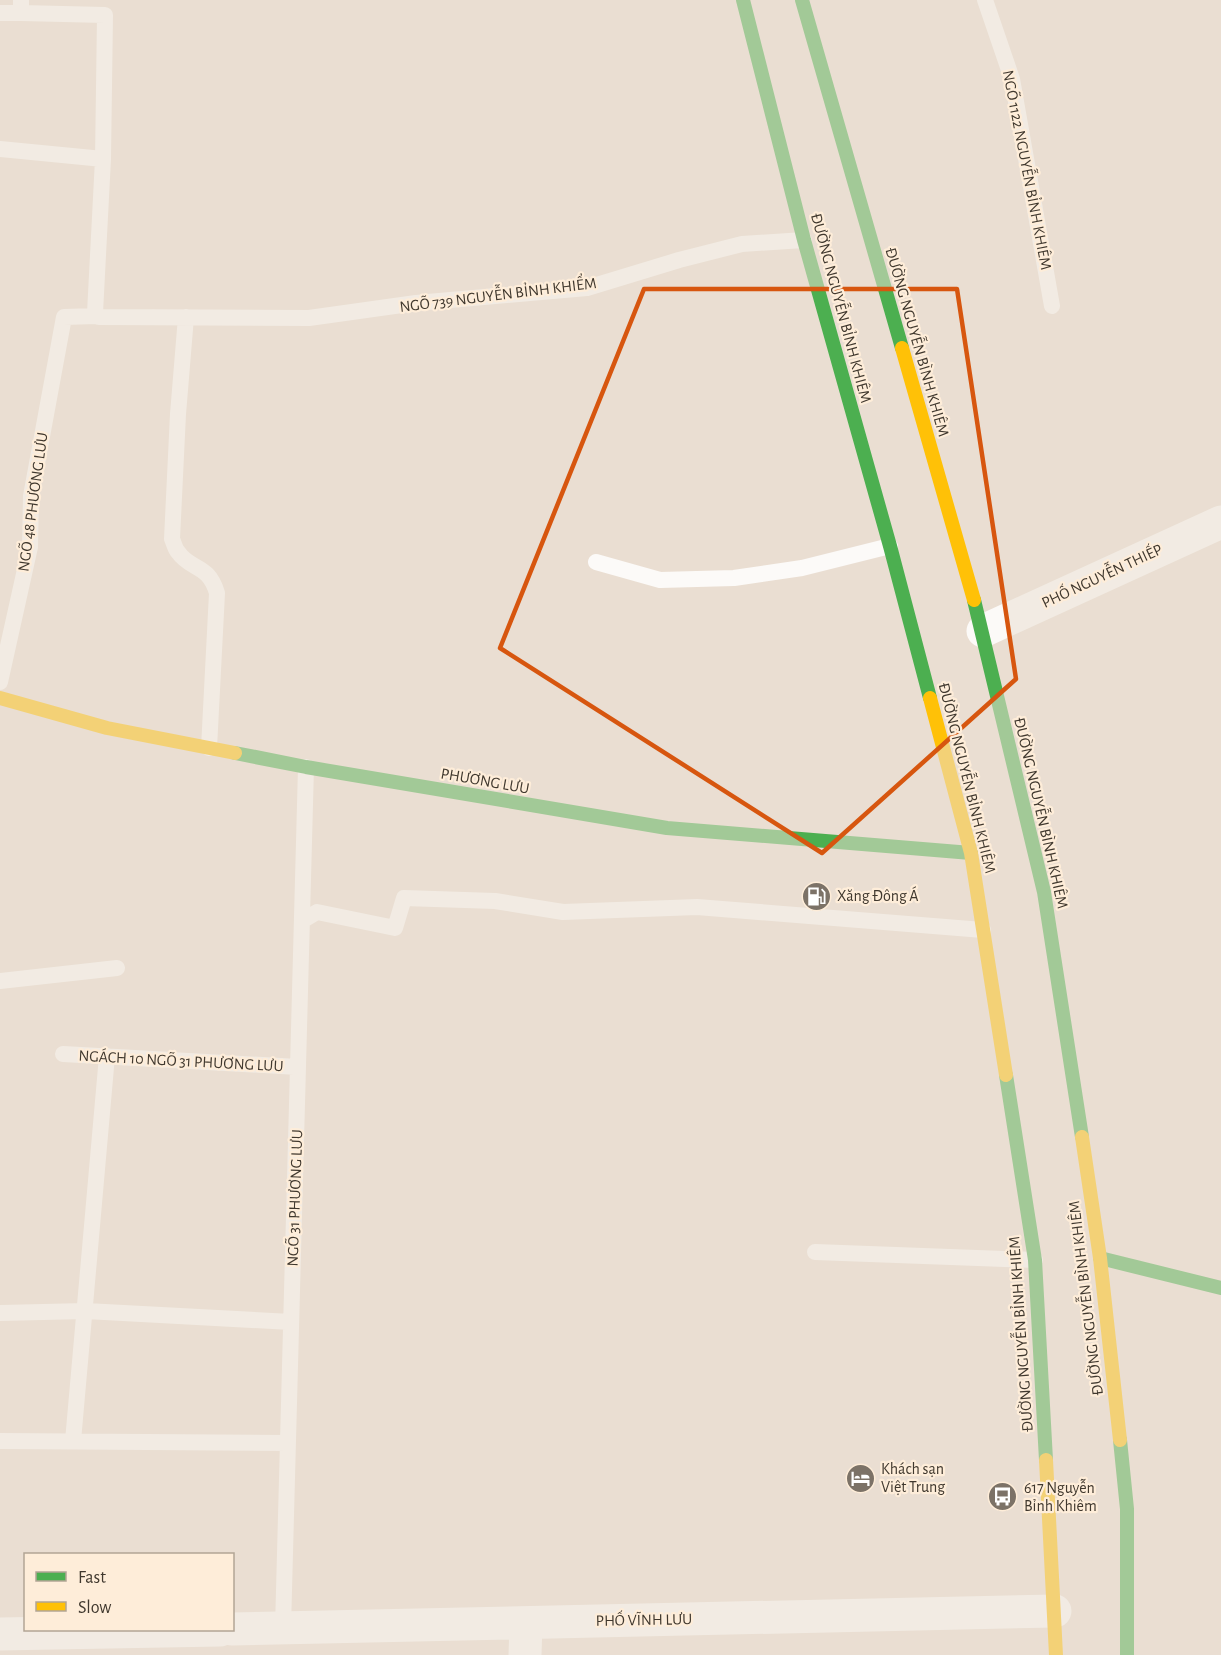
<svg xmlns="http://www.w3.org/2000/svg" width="1221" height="1655" font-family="'Alegreya Sans',sans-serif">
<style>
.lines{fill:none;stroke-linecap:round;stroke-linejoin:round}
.lane{stroke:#fcfaf8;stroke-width:16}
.street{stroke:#fcfaf8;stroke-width:33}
.fast{stroke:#4caf50;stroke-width:14}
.slow{stroke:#ffc107;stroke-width:14}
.marked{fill:none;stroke:#d7560f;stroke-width:4.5;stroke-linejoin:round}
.labels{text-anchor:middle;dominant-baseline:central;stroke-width:4.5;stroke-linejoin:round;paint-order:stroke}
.street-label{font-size:16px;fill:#40382e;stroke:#feedd9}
.poi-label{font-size:16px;fill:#40382e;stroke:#feedd9;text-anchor:start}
</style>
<rect width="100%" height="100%" fill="#eaded2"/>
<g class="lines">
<path class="lane" d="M21 0V13L105 15 103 159 95 313 99 317 309 318 416 303 587 288 679 260 742 244 804 240
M985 0 1012 79 1052 306
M0 13H21
M0 149 103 159
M186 317 178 414 172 539C174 543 175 549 178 552 191 571 208 563 217 593L209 748
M596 562 660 580 734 578 802 568 890 546
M0 682 30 547 31 496 64 317 96 316
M302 921 317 912 395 928 404 898 495 901 563 912 697 907 983 930
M0 981 117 968
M63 1054 298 1067
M815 1252 1035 1260
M0 1313 86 1311 291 1322
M0 1441 288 1443
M73 1441 107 1056
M283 1628 306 767"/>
<path class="street" d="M983 631 1221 522
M232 1629 1055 1611
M0 1634 220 1630
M525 1655 526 1623"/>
<path class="fast" d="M743 0 804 240 890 546 930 698
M802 0 902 348
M974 600 1044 892 1082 1137
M235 753 306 767 667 828 971 853
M1006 1075 1035 1260 1046 1460
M1100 1258 1221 1288
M1120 1440 1127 1509V1655"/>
<path class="slow" d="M902 348 974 600
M0 698 107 728 235 753
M930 698 971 853 1006 1075
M1082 1137 1100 1258 1120 1440
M1046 1460 1056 1655"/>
</g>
<path d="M0 0H1221V1655H0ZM644 289H957L1016 679 822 853 500 648Z" fill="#eaded2" fill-opacity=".55" fill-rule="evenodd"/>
<path class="marked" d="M644 289H957L1016 679 822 853 500 648Z"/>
<defs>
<symbol id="fuel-disc" viewBox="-11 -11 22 22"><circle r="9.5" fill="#7c7267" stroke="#feedd9"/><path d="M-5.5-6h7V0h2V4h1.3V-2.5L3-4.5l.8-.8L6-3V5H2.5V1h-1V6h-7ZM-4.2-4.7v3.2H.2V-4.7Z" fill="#fff"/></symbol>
<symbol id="hotel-disc" viewBox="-11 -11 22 22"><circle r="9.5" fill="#7c7267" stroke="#feedd9"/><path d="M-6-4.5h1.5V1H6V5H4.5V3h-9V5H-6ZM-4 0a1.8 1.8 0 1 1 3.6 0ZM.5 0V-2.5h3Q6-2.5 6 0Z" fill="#fff"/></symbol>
<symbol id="bus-disc" viewBox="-11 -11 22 22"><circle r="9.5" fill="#7c7267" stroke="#feedd9"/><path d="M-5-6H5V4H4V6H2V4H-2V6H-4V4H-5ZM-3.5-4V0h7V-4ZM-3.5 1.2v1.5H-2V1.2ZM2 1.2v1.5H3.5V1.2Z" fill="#fff"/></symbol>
</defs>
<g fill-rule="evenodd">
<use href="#fuel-disc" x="800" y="880" width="33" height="33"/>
<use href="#hotel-disc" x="844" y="1462" width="33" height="33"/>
<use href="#bus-disc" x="986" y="1480" width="33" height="33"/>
</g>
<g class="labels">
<g class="street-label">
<text transform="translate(1027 170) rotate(79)">NGÕ 1122 NGUYỄN BỈNH KHIÊM</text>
<text transform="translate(498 295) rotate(-7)">NGÕ 739 NGUYỄN BỈNH KHIỂM</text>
<text transform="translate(841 308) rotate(75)">ĐƯỜNG NGUYỄN BỈNH KHIÊM</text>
<text transform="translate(917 342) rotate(74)">ĐƯỜNG NGUYỄN BÌNH KHIÊM</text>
<text transform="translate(33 502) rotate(-82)">NGÕ 48 PHƯƠNG LƯU</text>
<text transform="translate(1102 576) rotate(-25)">PHỐ NGUYỄN THIẾP</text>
<text transform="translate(967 778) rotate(76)">ĐƯỜNG NGUYỄN BỈNH KHIÊM</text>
<text transform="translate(485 781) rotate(10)">PHƯƠNG LƯU</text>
<text transform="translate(1041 813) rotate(77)">ĐƯỜNG NGUYỄN BÌNH KHIÊM</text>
<text transform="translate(181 1061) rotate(3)">NGÁCH 10 NGÕ 31 PHƯƠNG LƯU</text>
<text transform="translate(295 1198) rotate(-88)">NGÕ 31 PHƯƠNG LƯU</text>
<text transform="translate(1086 1298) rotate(-97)">ĐƯỜNG NGUYỄN BÌNH KHIÊM</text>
<text transform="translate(1021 1334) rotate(-94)">ĐƯỜNG NGUYỄN BỈNH KHIÊM</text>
<text transform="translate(644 1620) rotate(-1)">PHỐ VĨNH LƯU</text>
</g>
<g class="poi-label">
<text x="837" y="896">Xăng Đông Á</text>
<text x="881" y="1469">Khách sạn<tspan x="881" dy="18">Việt Trung</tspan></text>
<text x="1024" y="1488">617 Nguyễn<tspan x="1024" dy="18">Bỉnh Khiêm</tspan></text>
</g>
</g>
<rect x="24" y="1553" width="210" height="78" fill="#feedd9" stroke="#b2a595" stroke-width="1.5"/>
<rect x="36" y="1572" width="30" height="9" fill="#4caf50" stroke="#b2a595" stroke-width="1.5"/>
<text x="78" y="1583" font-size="18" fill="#40382e">Fast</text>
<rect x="36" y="1602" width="30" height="9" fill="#ffc107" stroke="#b2a595" stroke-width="1.5"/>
<text x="78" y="1613" font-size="18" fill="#40382e">Slow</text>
</svg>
